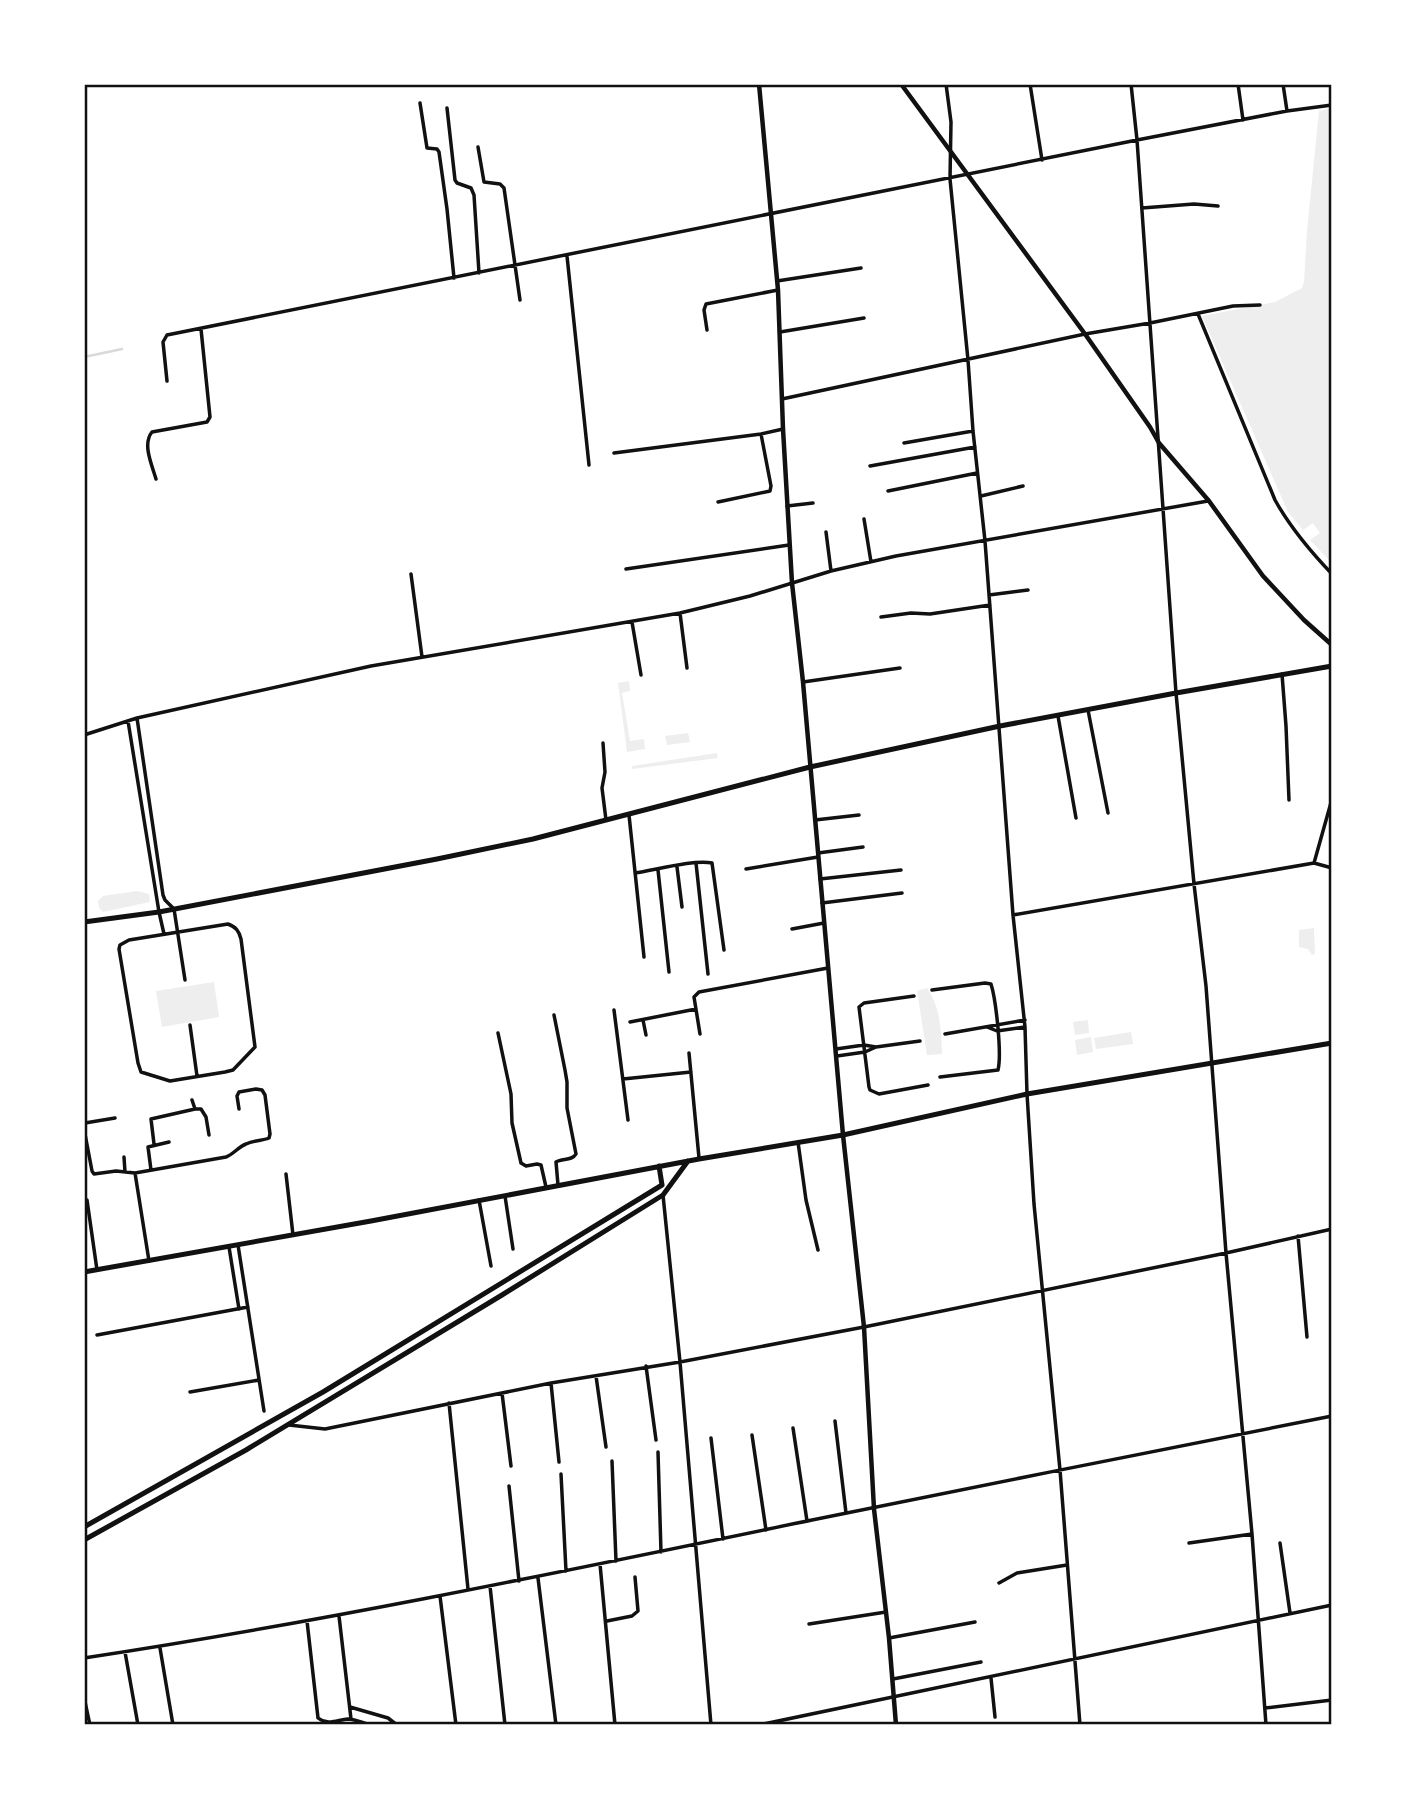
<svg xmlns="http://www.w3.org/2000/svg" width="1416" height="1809" font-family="'Roboto Condensed',sans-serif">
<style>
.green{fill:#eee}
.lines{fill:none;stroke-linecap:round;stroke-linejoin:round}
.stream{stroke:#d9d9d9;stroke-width:2.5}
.minor{stroke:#111;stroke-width:3.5}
.tertiary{stroke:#111;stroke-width:4.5}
.secondary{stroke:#111;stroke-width:5}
.neatline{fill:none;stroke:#111;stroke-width:2.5}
</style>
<rect width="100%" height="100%" fill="#fff"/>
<path class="green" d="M1332 108V563L1310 540 1320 533 1313 523 1303 530 1288 512 1202 316 1275 302 1302 288 1304 282 1307 231 1319 111Z
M629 681 630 691 622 693 630 741 644 739 645 749 627 752 618 683Z
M688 733 690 742 667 745 665 736Z
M717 753 718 758 632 769V766Z
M137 891 149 894 150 902 103 912 99 908 98 901 103 896Z
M1314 928 1315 954 1312 955 1308 949 1299 947V930Z
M214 982 219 1017 162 1027 156 991Z
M927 988C941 1008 941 1030 942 1054L927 1055 917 991Z
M1088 1020 1089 1033 1075 1035 1073 1022Z
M1131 1032 1133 1044 1096 1049 1094 1038Z
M1091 1037 1093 1052 1077 1055 1075 1040Z"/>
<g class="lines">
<path class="stream" d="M84 357 122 349"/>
<path class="minor" d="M946 84 951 122 950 179 968 360 973 431 985 541 1013 915 1025 1027 1027 1094 1034 1204 1060 1470 1080 1725
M1030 84 1042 160
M1131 84 1137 140 1176 693 1194 884 1206 986 1226 1253 1252 1534 1266 1725
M1238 84 1243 120
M1283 84 1287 111
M420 103 427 148 437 149 439 152 447 209 454 278
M447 108 455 180 457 183 471 188 474 195 479 273
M478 147 484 182 500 184 504 188 520 300
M1142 208 1194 204 1218 206
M567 256 589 465
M777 281 861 268
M1198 314 1275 500C1290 527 1310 551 1332 574
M707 330 704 310 706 304 778 290
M780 332 864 318
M167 381 163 342 167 335 1137 140 1287 111 1332 105
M782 399 1085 334 1150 323 1233 306 1260 305
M904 443 973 431
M614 453 761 434 783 429
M870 466 975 447
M156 479C152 465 142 444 152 432L207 422 210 417 201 329
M888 491 977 473
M981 496 1023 486
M718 502 770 491 771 486 761 434
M787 506 813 503
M864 519 871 562
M826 532 831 571
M626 569 789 545
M411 574 422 657
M989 595 1028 590
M680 613 687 668
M881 617 911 613 930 614 990 605
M632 622 641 675
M1282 674 1286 726 1289 800
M803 682 900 668
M1088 710 1108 813
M1058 716 1076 818
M137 718 163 895 165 900 174 909 185 980
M128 721 159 912 164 934
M84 735 137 718 371 666 680 613 750 596 831 571 896 556 1208 501
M603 743 605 772 602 788 606 820
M629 815 644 957
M815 820 859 815
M818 853 863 847
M696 863 708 974
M1314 863 1332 799
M677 867 682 907
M746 869 818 857
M658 870 669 972
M635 873C655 870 695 859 712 863L724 950
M820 879 901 870
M822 903 902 893
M1013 915 1314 863 1332 868
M228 924C236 927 239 931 241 939L255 1047 233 1070 225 1072 170 1081 141 1072 138 1063 119 949 120 945 129 940Z
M792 929 824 923
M932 990 985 983 991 984C996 1000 1002 1054 998 1070L940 1077
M914 996 864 1003 859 1007 869 1087 870 1090 879 1094 928 1085
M614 1010 628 1120
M554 1015 565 1070 567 1082V1108L576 1154C572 1161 562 1158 556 1162L558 1185
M643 1020 646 1035
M630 1022 696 1009
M190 1025 197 1076
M987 1027 997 1031 1025 1027
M498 1033 511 1094 512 1123 521 1163 526 1166 537 1164 541 1165 546 1187
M700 1034 694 997 699 992 828 968
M945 1034 1025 1020
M836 1049 864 1045 876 1047 920 1041
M689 1053 699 1158
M837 1056 865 1052 876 1047
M623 1079 691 1072
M192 1100 195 1109
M115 1118 85 1123V1134L92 1171 94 1174 116 1171 135 1173 226 1157C234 1154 238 1147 246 1144 254 1140 262 1141 269 1138L270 1134 265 1095 262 1090 256 1089 239 1092 237 1096 239 1109
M798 1142 806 1200 818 1250
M154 1144 151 1119 195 1109H201L206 1117 209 1135
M124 1157 125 1172
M151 1170 148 1147 169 1142
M135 1173 149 1261
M286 1174 293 1235
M663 1195 680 1362 711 1725
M505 1196 513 1249
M87 1200 97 1270
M479 1200 491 1266
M1298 1236 1307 1337
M238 1245 264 1411
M229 1247 239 1309
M97 1335 248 1307
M646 1366 656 1440
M596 1376 606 1447
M551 1383 559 1462
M190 1392 259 1380
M502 1393 511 1466
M449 1403 468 1589
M835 1421 846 1513
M289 1425 325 1429 551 1383 680 1362 864 1327 1226 1253 1332 1229
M793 1428 807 1521
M752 1435 766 1530
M711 1438 723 1539
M658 1452 661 1552
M612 1461 616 1561
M561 1474 566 1571
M509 1486 519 1581
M1189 1543 1252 1534
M1280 1543 1290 1613
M600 1564 615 1725
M538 1578 556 1725
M999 1583 1017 1573 1067 1565
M490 1586 505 1725
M440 1596 456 1725
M339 1616 351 1719
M307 1621 318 1718C328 1726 337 1720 348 1719 354 1719 361 1722 367 1724
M607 1621 632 1616 638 1611 635 1577
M809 1624 886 1612
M889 1638 975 1622
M160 1648 173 1725
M125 1652 138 1725
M84 1658C328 1621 570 1570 812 1520 985 1485 1159 1450 1332 1416
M991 1678 995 1717
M893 1679 981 1662
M84 1697 90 1725
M350 1707 388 1718 397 1725
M1265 1708 1332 1700
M759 1725 1332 1605"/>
<path class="tertiary" d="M759 84 778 290 783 429 792 583 803 682 843 1135 864 1327 874 1509 889 1638 896 1725
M901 84 1085 334 1150 427 1159 443 1209 501 1263 576 1304 620 1332 645"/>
<path class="secondary" d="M84 922 159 912 437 859 533 839 810 767 1000 726 1176 693 1332 666
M659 1166 662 1185
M84 1272 371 1221 699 1159 843 1135 1027 1094 1332 1043
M84 1527 323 1392 662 1185
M84 1540 246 1450 502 1295 663 1195 688 1161"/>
</g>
<rect width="1416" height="1809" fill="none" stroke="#ffffff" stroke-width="172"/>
<rect x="86" y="86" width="1244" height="1637" class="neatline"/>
</svg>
